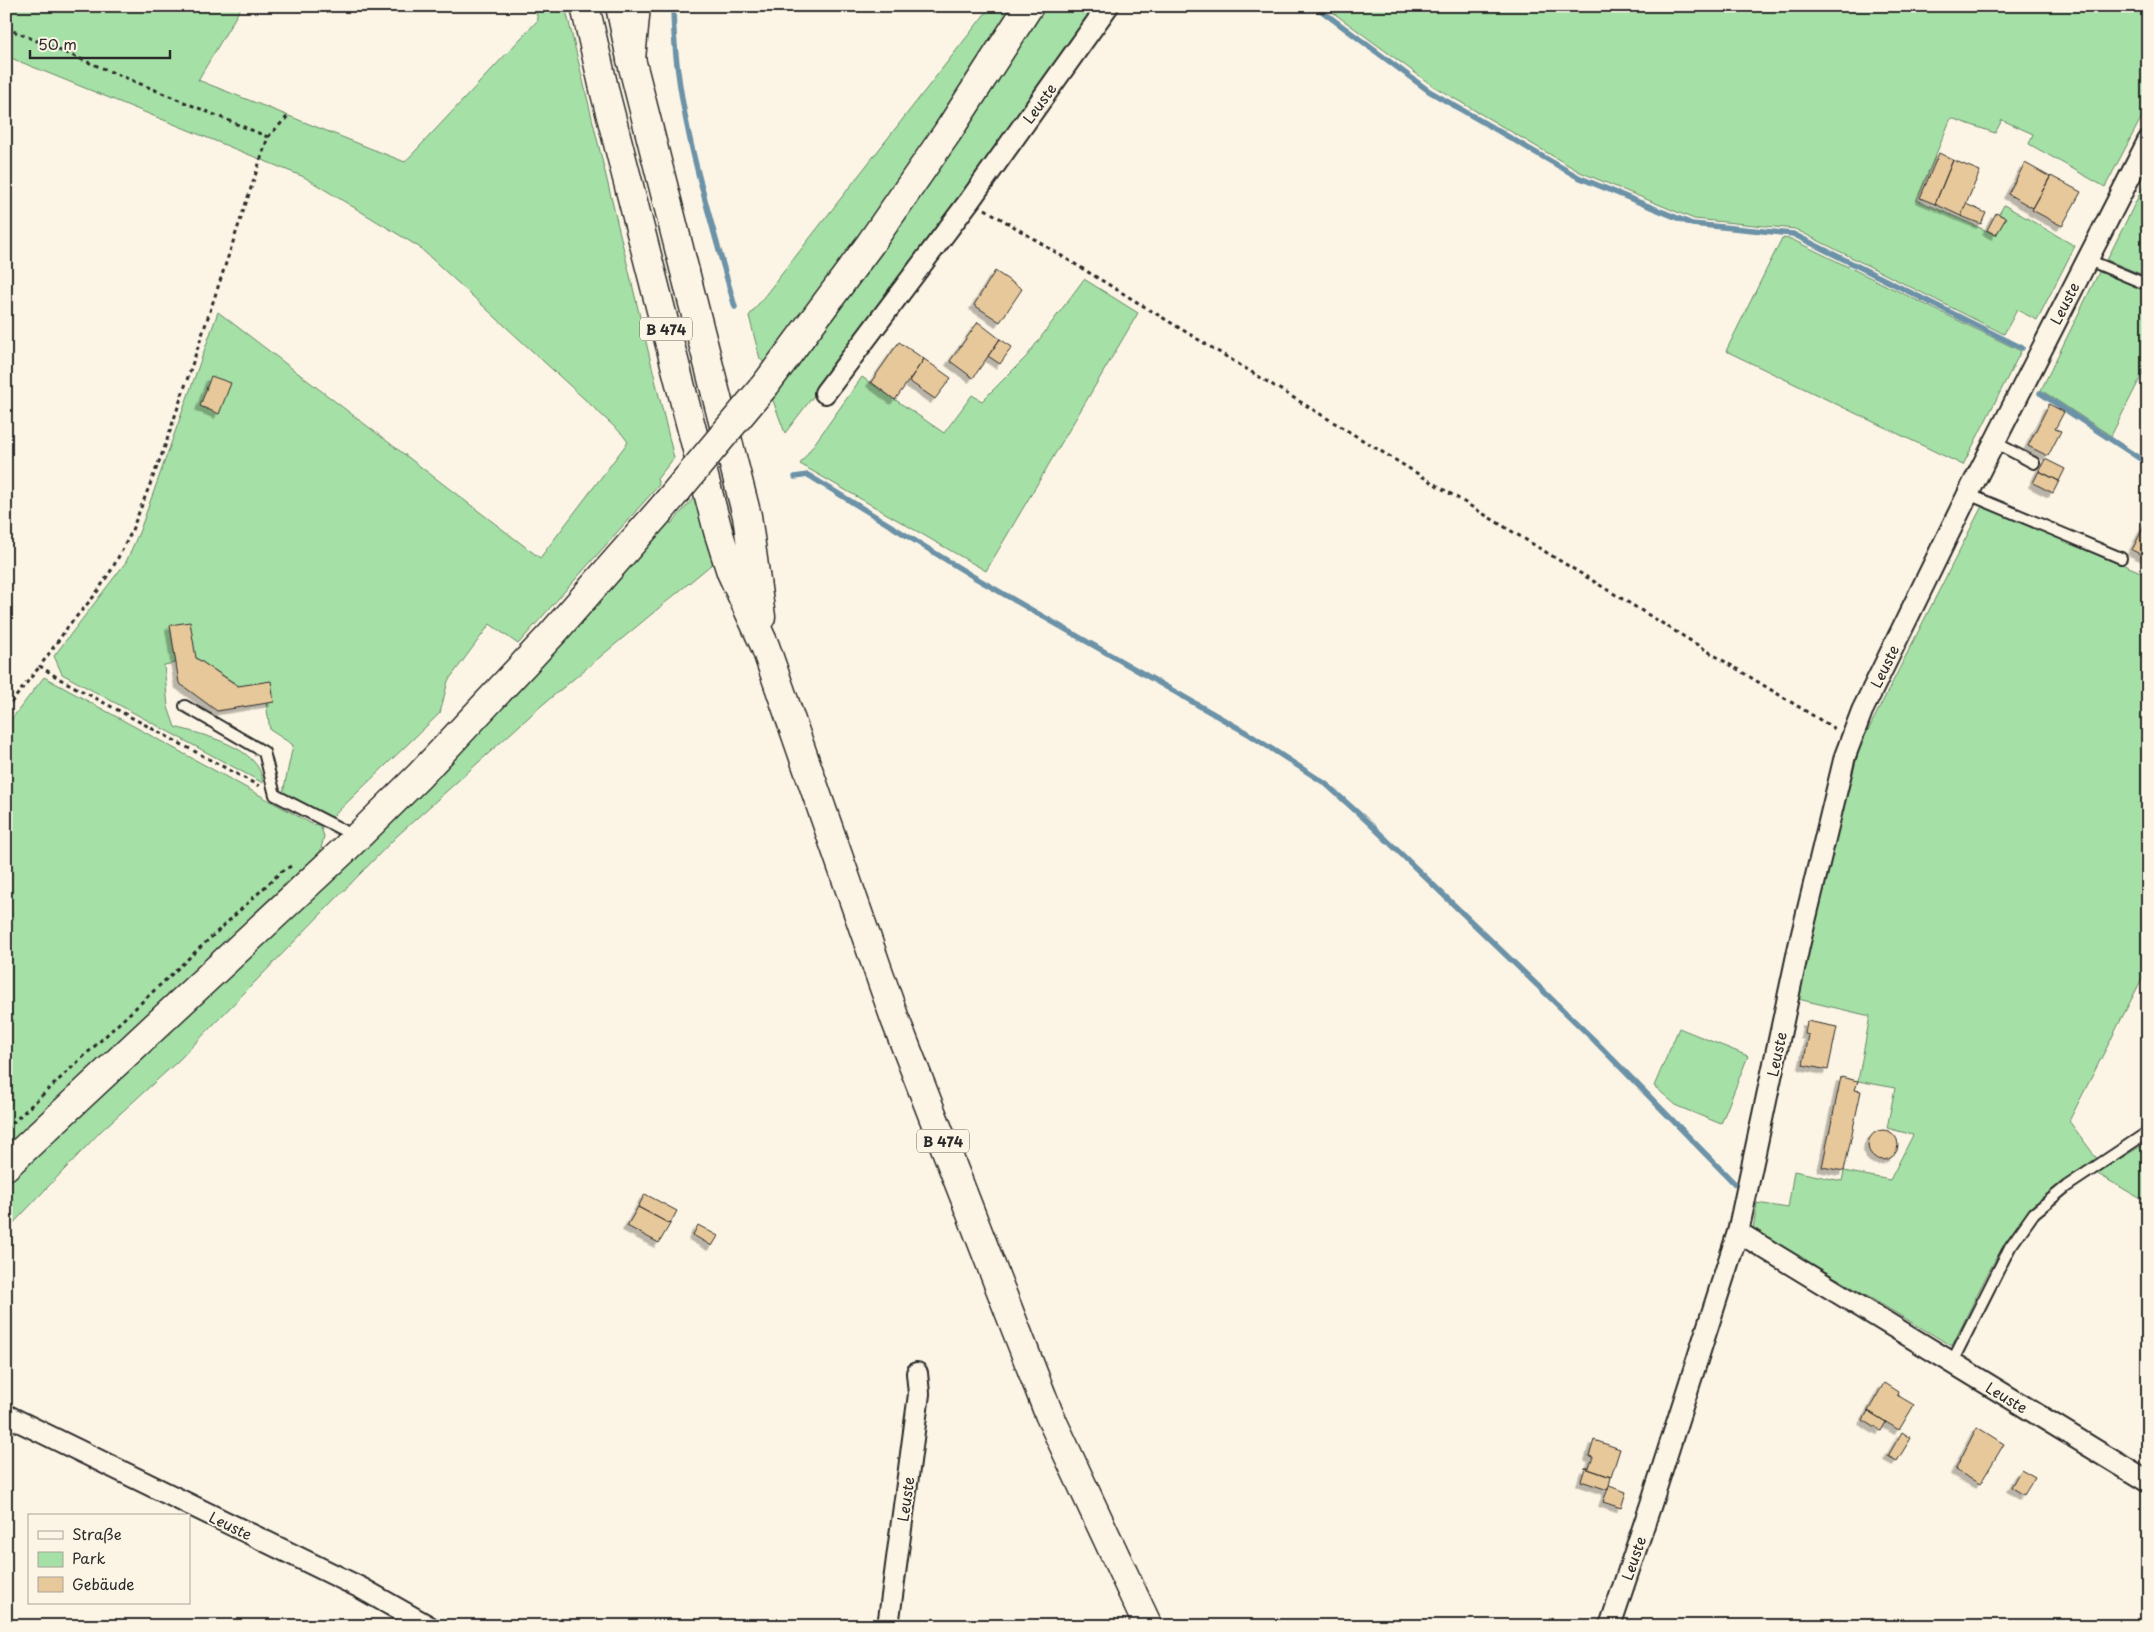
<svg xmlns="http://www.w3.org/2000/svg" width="2154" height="1632" font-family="'Playpen Sans',sans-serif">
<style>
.green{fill:#a5e0a6;stroke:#688668}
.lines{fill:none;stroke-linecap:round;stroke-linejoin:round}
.stream{stroke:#6c92a7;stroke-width:5.5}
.building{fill:#e7c89a;stroke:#2b2b2b;filter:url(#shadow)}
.service-casing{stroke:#2b2b2b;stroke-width:14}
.minor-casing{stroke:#2b2b2b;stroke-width:24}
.secondary-casing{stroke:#2b2b2b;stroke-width:31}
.trunk-casing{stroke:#2b2b2b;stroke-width:31}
.motorway-casing{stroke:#2b2b2b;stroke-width:31}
.path{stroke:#2b2b2b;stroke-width:3;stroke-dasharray:4 4;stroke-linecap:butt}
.service{stroke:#fcf5e5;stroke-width:10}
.minor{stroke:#fcf5e5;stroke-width:20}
.secondary{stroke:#fcf5e5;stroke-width:28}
.trunk{stroke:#fcf5e5;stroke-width:28}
.motorway{stroke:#fcf5e5;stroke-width:28}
.secondary-bridge-casing{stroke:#2b2b2b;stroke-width:31;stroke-linecap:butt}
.secondary-bridge{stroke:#fcf5e5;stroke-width:28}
.labels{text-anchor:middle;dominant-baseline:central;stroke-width:4;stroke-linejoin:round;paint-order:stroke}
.shield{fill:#fcf5e5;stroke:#6a6863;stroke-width:1}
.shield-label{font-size:14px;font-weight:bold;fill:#2b2b2b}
.street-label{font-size:15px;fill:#2b2b2b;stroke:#fcf5e5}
</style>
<defs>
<filter id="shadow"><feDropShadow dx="-4.5" dy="4.5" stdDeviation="0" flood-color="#0004"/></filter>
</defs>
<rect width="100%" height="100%" fill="#fcf5e5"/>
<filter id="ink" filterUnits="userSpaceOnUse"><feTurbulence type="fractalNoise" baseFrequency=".02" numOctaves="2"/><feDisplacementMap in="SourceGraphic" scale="10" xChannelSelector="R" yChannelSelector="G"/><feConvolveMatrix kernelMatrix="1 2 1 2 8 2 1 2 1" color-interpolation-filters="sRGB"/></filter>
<g filter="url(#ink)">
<path class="green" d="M6 6H242L198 80 405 162 538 20 534 6H565L674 458 657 479 659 485 518 644 490 624 448 681 440 713 332 817 283 793 293 745 270 730 266 703 196 658 170 625 176 663 164 665 168 707 175 727C204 735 261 747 263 783L62 674 54 656 126 562 140 530 218 312 540 558 628 442 622 434 592 406 419 247 304 177 6 56Z
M991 6H1018L977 70 767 365 760 359 749 316Z
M1042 6H1100L849 350 785 433 772 398Z
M1324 6H2148V105L2105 187 2029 144 2033 134 2002 120 1995 133 1951 118 1917 200 1996 235 2006 218 1999 214 2004 205 2075 246 2037 320 2017 310 2004 334 1795 229 1694 219 1580 172 1433 86Z
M2148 177V277L2107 260Z
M1782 238 1791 239 2021 351 1963 465 1726 351Z
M2100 270 2148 290V363L2111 436 2041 390Z
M1084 279 1138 313 986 571 800 464 862 377 944 433 972 395 982 401 1027 356Z
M699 492 718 559 541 706 397 836 178 1061 101 1131 6 1231V1180L190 1009 670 519 671 524Z
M1982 506 2148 575V967L2069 1121 2098 1160C2074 1175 2050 1190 2030 1210 1999 1242 1973 1305 1952 1346L1753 1229 1757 1203 1788 1208 1794 1171 1842 1181 1844 1171 1890 1180 1913 1135 1887 1128 1895 1088 1858 1081 1870 1016 1798 999 1832 853 1860 746Z
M44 677 314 825 319 823 324 836 318 862 6 1152V726Z
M1679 1028 1748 1056 1721 1124 1677 1106 1654 1086Z
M2148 1142V1203L2096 1173Z"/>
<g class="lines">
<path class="stream" d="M673 6C674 107 708 210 735 307
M1315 6 1429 91 1578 177 1692 224 1793 234 2022 348
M2040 393 2148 464
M795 477 808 475 974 577 1247 733 1326 784 1369 823 1593 1039 1735 1184"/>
</g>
<path class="building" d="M1939 153 1953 160 1935 204 1920 198Z
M1953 160 1980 171 1961 216 1935 204Z
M2025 163 2050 177 2033 208 2008 194Z
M2051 176 2081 192 2062 226 2032 210Z
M1966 204 1986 213 1981 224 1961 216Z
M1996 213 2006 218 1996 235 1987 230Z
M995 271 1022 289 1000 322 974 305Z
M978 322 1000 339 973 378 950 361Z
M1000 339 1012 347 1000 364 988 356Z
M899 342 924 359 895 400 871 382Z
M924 359 951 378 935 399 909 381Z
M211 376 231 383 219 414 200 406Z
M2049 404 2064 412 2055 429 2061 431 2048 456 2028 446Z
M2045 459 2065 469 2059 481 2039 471Z
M2039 471 2059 481 2053 493 2033 483Z
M2148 519V558L2132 550Z
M190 622 196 658 238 686 271 681 274 702 217 711 179 683 170 625Z
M1807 1021 1837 1027 1828 1070 1803 1065 1809 1035 1805 1034Z
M1841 1077 1858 1081 1855 1090 1861 1091 1844 1171 1822 1167Z
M1868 1145a15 15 0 1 1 30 0a15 15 0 1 1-30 0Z
M645 1194 677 1211 670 1224 638 1207Z
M638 1207 670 1224 659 1243 627 1226Z
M698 1225 718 1236 712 1246 693 1235Z
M1884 1383 1898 1392 1897 1395 1914 1405 1899 1430 1868 1411Z
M1868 1411 1886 1422 1881 1431 1863 1420Z
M1977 1427 2004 1444 1980 1484 1955 1470Z
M1902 1432 1911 1438 1897 1461 1888 1456Z
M1594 1440 1620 1449 1611 1477 1585 1468H1589L1593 1457 1589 1456Z
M1585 1468 1611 1477 1608 1490 1581 1481Z
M2021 1469 2035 1477 2024 1495 2011 1487Z
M1609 1486 1626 1492 1621 1508 1603 1502Z"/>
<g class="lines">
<defs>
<path id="service" d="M2086 259 2148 285
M1994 442 2034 463
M1968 494 2121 558
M185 706 264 752 275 795 343 830 354 839
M1951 1364 2010 1247 2034 1213 2067 1186 2148 1132"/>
<path id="minor" d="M825 393 970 200 1108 6
M1738 1232 2148 1482
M6 1415 361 1588 428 1626
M888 1626 919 1394 917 1373
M1610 1626 1651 1504 1738 1232 1799 946 1845 756 1862 711 1968 494 2148 141"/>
<path id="secondary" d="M766 384 870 244 947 133 1029 6
M6 1166 343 851 419 776 552 634 665 505"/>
<path id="trunk" d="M585 6 605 93 718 531 731 572 765 646 895 1019 1049 1414 1148 1626
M620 6 631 59 747 516 761 617"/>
<path id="motorway" d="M631 59 636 6"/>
</defs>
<use href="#service" class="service-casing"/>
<use href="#minor" class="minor-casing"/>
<use href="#secondary" class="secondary-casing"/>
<use href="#trunk" class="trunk-casing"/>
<use href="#motorway" class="motorway-casing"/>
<path class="path" d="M6 23 12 6
M6 28 268 137 164 449 130 535 112 569 95 595 70 624 40 666 58 678 259 786
M268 137 288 116
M985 209 1835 729
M6 709 40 666
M6 1129 282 871 293 865"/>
<use href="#service" class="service"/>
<use href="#minor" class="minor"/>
<use href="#secondary" class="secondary"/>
<use href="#trunk" class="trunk"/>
<use href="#motorway" class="motorway"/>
<defs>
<path id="secondary-bridge" d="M665 505 766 384"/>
</defs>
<use href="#secondary-bridge" class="secondary-bridge-casing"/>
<use href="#secondary-bridge" class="secondary-bridge"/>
</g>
</g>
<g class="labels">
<g class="shield">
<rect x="640" y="317.5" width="52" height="23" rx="4"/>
<rect x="917" y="1129.5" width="52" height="23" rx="4"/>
</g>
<g class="shield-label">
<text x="666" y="329">B 474</text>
<text x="943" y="1141">B 474</text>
</g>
<g class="street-label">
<text transform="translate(1039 103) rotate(-54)">Leuste</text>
<text transform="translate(2064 303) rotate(-63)">Leuste</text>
<text transform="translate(1884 666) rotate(-64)">Leuste</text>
<text transform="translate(1776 1054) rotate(-78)">Leuste</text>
<text transform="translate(2007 1397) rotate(31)">Leuste</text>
<text transform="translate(905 1499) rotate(-82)">Leuste</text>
<text transform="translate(231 1525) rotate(26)">Leuste</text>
<text transform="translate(1633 1558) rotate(-71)">Leuste</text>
</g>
</g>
<rect width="2154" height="1632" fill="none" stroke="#fcf5e5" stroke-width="25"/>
<rect x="12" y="12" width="2129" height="1607" fill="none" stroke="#2b2b2b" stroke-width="2" filter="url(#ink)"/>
<rect x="28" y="1514" width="162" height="90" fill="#fcf5e5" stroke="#a8a49b"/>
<rect x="38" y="1531" width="25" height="8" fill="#fcf5e5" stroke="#a8a49b"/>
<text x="72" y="1540" font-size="15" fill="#2b2b2b">Straße</text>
<rect x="38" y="1552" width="25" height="15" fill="#a5e0a6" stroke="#a8a49b"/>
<text x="72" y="1564" font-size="15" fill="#2b2b2b">Park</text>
<rect x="38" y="1577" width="25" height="15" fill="#e7c89a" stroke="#a8a49b"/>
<text x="72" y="1590" font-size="15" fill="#2b2b2b">Gebäude</text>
<path d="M30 50v8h140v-8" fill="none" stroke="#2b2b2b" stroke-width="2.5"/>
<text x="38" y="50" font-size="15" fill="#2b2b2b" stroke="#fcf5e5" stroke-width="4" paint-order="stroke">50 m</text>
</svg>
